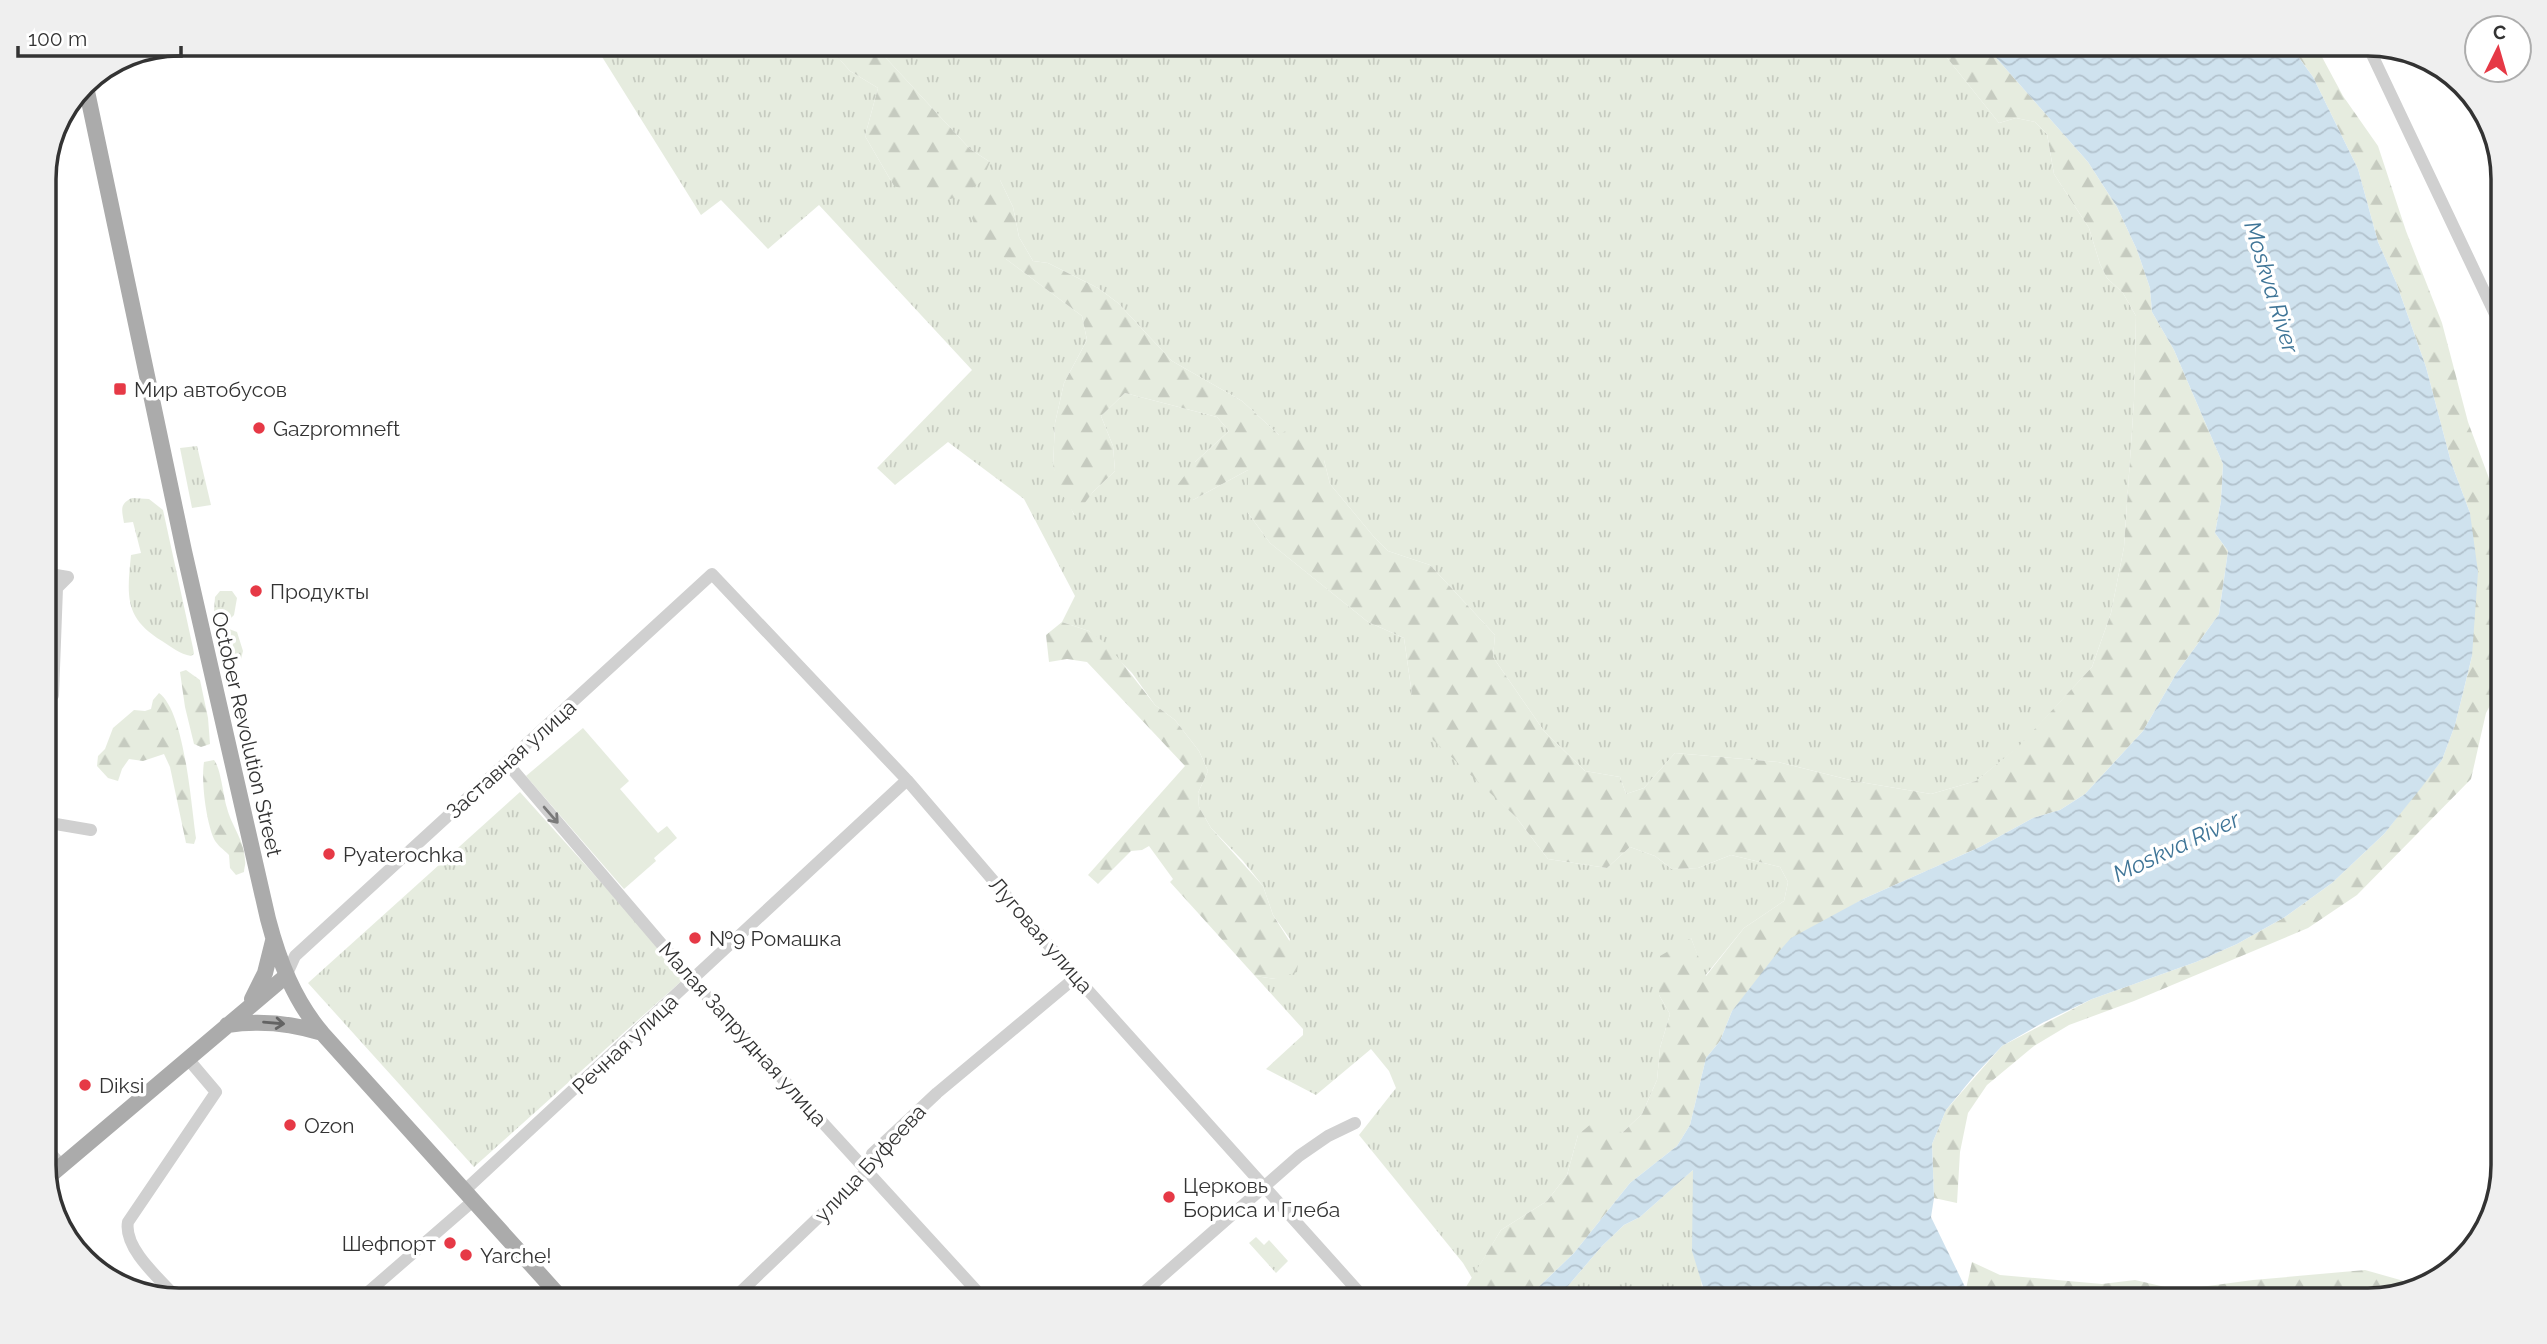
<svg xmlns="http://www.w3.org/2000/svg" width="2547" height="1344" font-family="Raleway,sans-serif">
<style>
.grass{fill:url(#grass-tufts)}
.forest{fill:url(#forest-firs)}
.pitch{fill:#e6ecdf}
.water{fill:url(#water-waves)}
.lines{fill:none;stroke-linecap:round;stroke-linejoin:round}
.minor{stroke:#d0d0d0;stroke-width:12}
.major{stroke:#ababab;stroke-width:16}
.oneway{stroke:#7a7a7a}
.oneway2{stroke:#636363}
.poi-dot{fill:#e63946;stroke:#fff;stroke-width:2.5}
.labels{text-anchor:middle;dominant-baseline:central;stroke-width:7;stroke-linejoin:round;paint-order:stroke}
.poi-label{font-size:21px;fill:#333;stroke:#fff;text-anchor:start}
.street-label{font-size:21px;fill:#333;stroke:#fff}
.water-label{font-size:23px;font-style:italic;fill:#3f7597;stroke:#fff}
.rim{fill:none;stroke:#333;stroke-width:3.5}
</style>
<defs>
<pattern id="grass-tufts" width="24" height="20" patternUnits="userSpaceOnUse" patternTransform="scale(1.75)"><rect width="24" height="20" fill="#e6ecdf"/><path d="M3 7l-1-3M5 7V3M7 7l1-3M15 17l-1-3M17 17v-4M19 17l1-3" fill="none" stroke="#c6cbc0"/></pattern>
<pattern id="forest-firs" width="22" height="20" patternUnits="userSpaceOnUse" patternTransform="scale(1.75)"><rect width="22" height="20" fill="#e6ecdf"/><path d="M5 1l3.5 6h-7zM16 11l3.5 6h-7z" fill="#c6cbc0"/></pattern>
<pattern id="water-waves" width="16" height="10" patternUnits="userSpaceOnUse" patternTransform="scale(1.75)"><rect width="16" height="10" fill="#cfe2ee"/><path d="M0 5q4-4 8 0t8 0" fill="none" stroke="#b2c2cd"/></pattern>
</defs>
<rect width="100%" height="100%" fill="#fff"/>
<path class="grass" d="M594 44H826L850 71 878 88 865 136 894 186 990 162 970 149 873 44H1936L1999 123 2016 118 2035 122 2047 134 2054 174 2089 228 2100 264 2107 278 2123 293 2136 316 2134 401 2124 547 2111 613 2092 667 2020 746 1976 781 1931 794 1854 781 1778 762 1675 753 1644 788 1626 794 1620 777 1585 771 1544 731 1493 657 1495 635 1430 565 1388 551 1374 537 1330 484 1324 460 1279 435 1242 401 1172 361 1118 303 1098 288 1048 263 1033 261 1019 237 1013 207 1000 180 1006 259 1082 316 1087 340 1064 383 1055 423 1053 466 1074 515 1093 492 1115 471 1113 446 1101 416 1125 393 1217 417 1229 431 1195 462 1193 500 1248 470V513L1270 543 1368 622 1404 638 1412 695 1478 780 1516 817 1548 859 1607 868 1630 847 1655 856 1672 869 1698 868 1731 855 1780 867 1788 882 1784 901 1744 928 1705 976 1691 938 1659 995 1670 1014 1660 1048 1657 1080 1642 1114 1622 1133 1578 1135 1567 1175 1547 1201 1501 1230 1472 1278 1463 1263 1359 1135 1396 1088 1389 1071 1371 1049 1316 1095 1266 1069 1303 1035V1029L1255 976 1276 979 1290 939 1273 915 1263 886 1243 861 1211 828 1199 807 1198 793 1208 771 1199 751 1175 720 1155 705 1132 673 1089 631 1062 622 1075 596 1024 499 948 442 895 485 877 468 972 370 819 205 768 249 721 200 701 215Z
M197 446 211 505 192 508 180 448Z
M132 498 149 499 163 510 193 648 194 654 191 656C180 654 171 647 162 641 124 618 127 596 131 555L141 553 133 522 124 523C122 510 119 504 132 498Z
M220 591H232L237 598 234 615 228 621 218 617 214 611 215 597Z
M229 629 237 632 243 651 241 659 230 663C218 658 218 644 222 633Z
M520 792 686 977 474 1167 308 983Z
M1694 1169 1702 1290 1707 1300H1556L1602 1246 1624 1225 1640 1217Z
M1256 1237 1264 1245 1269 1240 1288 1261 1276 1273 1249 1243Z"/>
<path class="forest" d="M826 44H873L970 149 990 162 982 181 962 196 938 202 894 186 865 136 878 88 850 71Z
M1936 44H1984L2088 162 2117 207 2137 250 2150 288 2152 312 2174 350 2223 464 2221 501 2215 533 2228 551 2219 614 2176 674 2143 731 2085 794 2060 810 2033 818 1980 847 1863 899 1835 916 1732 1011 1720 1041 1706 1058 1690 1125 1677 1146 1630 1183 1574 1253 1525 1300H1458L1501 1230 1547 1201 1567 1175 1578 1135 1599 1117 1622 1133 1642 1114 1657 1080 1660 1048 1670 1014 1659 995 1660 956 1691 938 1706 976 1744 928 1784 901 1788 882 1780 867 1731 855 1698 868 1672 869 1655 856 1630 847 1607 868 1548 859 1516 817 1433 740 1412 695 1404 638 1368 622 1270 543 1248 513V470L1193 500 1176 487 1195 462 1229 431 1217 417 1125 393 1101 416 1113 446 1115 471 1093 492 1075 516 1061 492 1053 466 1055 423 1064 383 1087 340 1082 316 1006 259 978 235 972 218 984 197 1000 180 1013 207 1019 237 1033 261 1048 263 1098 288 1118 303 1172 361 1242 401 1279 435 1297 424 1326 451 1324 460 1330 484 1374 537 1388 551 1430 565 1495 635 1493 657 1544 731 1585 771 1620 777 1626 794 1644 788 1675 753 1778 762 1854 781 1931 794 1976 781 2019 746 2092 667 2111 613 2124 547 2134 401 2136 316 2123 293 2107 278 2100 264 2089 228 2054 174 2047 134 2035 122 2016 118 1999 123Z
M2289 44H2315L2343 96 2378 146 2406 231 2442 323 2468 422 2503 516V681L2486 713 2471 779 2357 895 2308 928 2134 1001 2069 1025 2034 1046 1987 1085 1968 1113 1960 1152 1957 1203 1934 1198 1932 1144 1946 1110 2002 1046 2092 999 2196 962 2237 944 2285 917 2332 883 2384 834 2442 760 2455 725 2472 656 2470 513 2451 462 2426 367 2396 282 2378 242 2358 169 2313 77Z
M1062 622 1089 631 1108 645 1155 705 1175 720 1199 751 1208 771 1198 793 1199 807 1211 828 1263 886 1273 915 1299 956 1297 972 1276 979 1255 976 1170 882 1173 879 1149 846 1142 850 1131 851 1098 884 1088 875 1185 766 1087 662 1067 659 1049 662 1046 635Z
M186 670 200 680 208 718 210 744 201 747 194 744 185 707 180 672Z
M159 693C185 712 191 805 196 838L194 844 186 843 170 767 164 754 143 761 129 759 122 769 118 781 108 778 97 766 98 756 105 749 113 728 134 710 145 711 151 709 153 700Z
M214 760C221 769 223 795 227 808 231 825 245 841 245 861 246 864 244 868 244 872L236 875 230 868 229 855C224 850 217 845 214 839 206 821 201 781 204 762Z
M1972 1262 2000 1275 2102 1284 2135 1280 2178 1290 2253 1280 2365 1270 2418 1285 2368 1300H1992L1983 1293 1966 1289Z"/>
<path class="pitch" d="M583 728 629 781 620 789 658 833 667 826 677 838 654 858 656 861 624 889 526 776Z"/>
<path class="water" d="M1984 44H2289L2313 77 2358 169 2378 242 2396 282 2426 367 2451 462 2470 513 2478 572 2472 656 2455 725 2442 760 2421 788 2384 834 2332 883 2285 917 2237 944 2196 962 2092 999 2044 1022 2002 1046 1974 1076 1946 1110 1932 1144 1934 1198 1931 1217 1966 1289 1983 1293 1992 1300H1707L1692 1251 1693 1170 1640 1217 1624 1225 1602 1246 1556 1300H1525L1574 1253 1630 1183 1677 1146 1690 1125 1706 1058 1720 1041 1732 1011 1774 957 1791 938 1863 899 1980 847 2033 818 2060 810 2085 794 2143 731 2176 674 2219 614 2228 551 2215 533 2221 501 2223 464 2174 350 2152 312 2150 288 2137 250 2117 207 2088 162Z"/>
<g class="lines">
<path class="minor" d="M2367 44 2503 331
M44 573 68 577
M44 698 53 695 57 588 68 577
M507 763 693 981 985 1300
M44 822 91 830
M286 976 295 956 712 574 907 780 1076 977 1366 1300
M44 1146 62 1166
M464 1191 907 780
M179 1300C162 1281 123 1249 128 1222L216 1092 188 1059
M359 1300 473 1201
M732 1300 868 1170 872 1154 937 1093 1076 977
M1135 1300 1299 1156 1328 1136 1355 1123"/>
<path class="major" d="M85 82 184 551 268 919C279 961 294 1000 322 1033L563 1300
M252 999 265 973 273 941
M227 1025C260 1020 291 1023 322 1033
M46 1179 286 976"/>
</g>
<defs><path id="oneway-shaft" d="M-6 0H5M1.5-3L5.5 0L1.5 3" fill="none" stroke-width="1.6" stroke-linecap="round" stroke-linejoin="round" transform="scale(1.75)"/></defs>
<use class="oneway" href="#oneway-shaft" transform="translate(551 815) rotate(49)"/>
<use class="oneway2" href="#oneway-shaft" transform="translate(274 1023) rotate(5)"/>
<g class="poi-dot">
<rect x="113" y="382" width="14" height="14" rx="3.5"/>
<circle cx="259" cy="428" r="7"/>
<circle cx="256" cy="591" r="7"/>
<circle cx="329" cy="854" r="7"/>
<circle cx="695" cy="938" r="7"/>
<circle cx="85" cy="1085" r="7"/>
<circle cx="290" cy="1125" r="7"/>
<circle cx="1169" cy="1197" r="7"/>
<circle cx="450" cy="1243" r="7"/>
<circle cx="466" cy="1255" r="7"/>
</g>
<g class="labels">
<g class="poi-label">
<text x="134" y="389">Мир автобусов</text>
<text x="273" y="428">Gazpromneft</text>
<text x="270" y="591">Продукты</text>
<text x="343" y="854">Pyaterochka</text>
<text x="709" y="938">№9 Ромашка</text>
<text x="99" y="1085">Diksi</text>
<text x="304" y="1125">Ozon</text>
<text x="1183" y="1185">Церковь<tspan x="1183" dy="24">Бориса и Глеба</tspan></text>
<text x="436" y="1243" text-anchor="end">Шефпорт</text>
<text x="480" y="1255">Yarche!</text>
</g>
<g class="street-label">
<text transform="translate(247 734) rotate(77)">October Revolution Street</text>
<text transform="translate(511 759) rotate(-42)">Заставная улица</text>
<text transform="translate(1041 935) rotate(49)">Луговая улица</text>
<text transform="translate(743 1034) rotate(48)">Малая Запрудная улица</text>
<text transform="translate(625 1044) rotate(-43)">Речная улица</text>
<text transform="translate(870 1163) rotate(-47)">улица Буфеева</text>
</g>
<g class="water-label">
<text transform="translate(2272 287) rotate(73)">Moskva River</text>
<text transform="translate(2176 846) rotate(-25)">Moskva River</text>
</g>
</g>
<path d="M0 0H2547V1344H0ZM179 56H2368A123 123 0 0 1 2491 179V1165A123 123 0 0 1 2368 1288H179A123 123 0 0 1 56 1165V179A123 123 0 0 1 179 56Z" fill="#efefef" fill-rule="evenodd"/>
<path class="rim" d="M179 56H2368A123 123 0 0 1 2491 179V1165A123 123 0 0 1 2368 1288H179A123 123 0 0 1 56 1165V179A123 123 0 0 1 179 56Z"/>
<g transform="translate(2498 49) rotate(5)"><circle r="33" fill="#ffffff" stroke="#adadad" stroke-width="2"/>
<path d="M0-5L12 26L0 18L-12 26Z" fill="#e63946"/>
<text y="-10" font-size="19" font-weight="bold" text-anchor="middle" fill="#333333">С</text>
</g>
<path d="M18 46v10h163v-10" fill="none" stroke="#333333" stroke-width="3.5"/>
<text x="28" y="46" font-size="21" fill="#333333" stroke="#ffffff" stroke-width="5" paint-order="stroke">100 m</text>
</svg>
